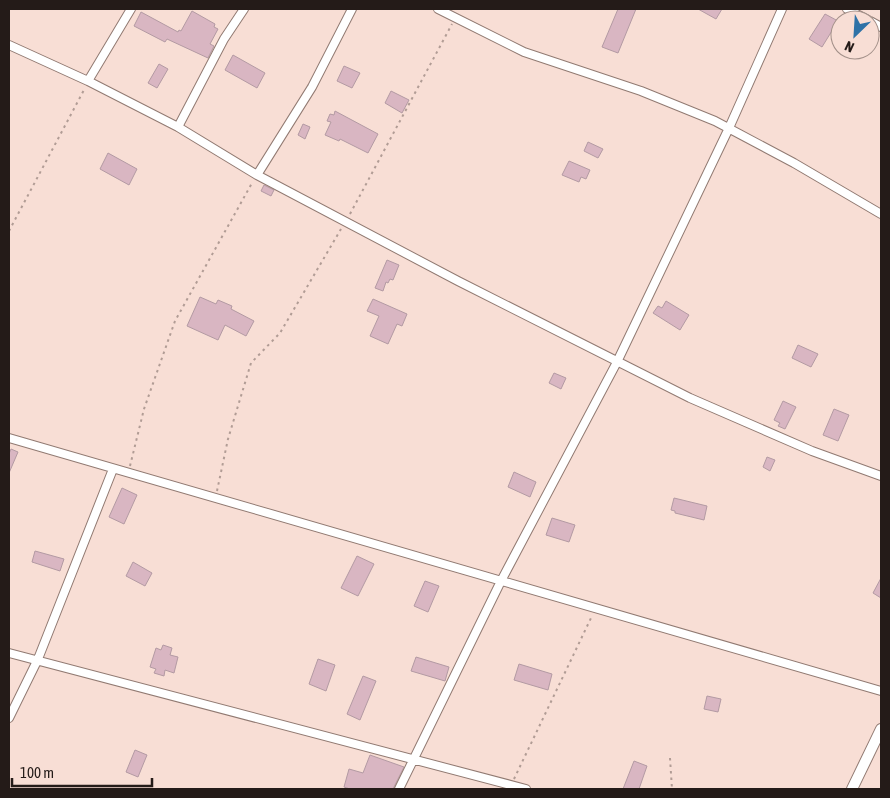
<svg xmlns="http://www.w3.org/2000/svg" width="890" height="798" font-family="'Asap Condensed',sans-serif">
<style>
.building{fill:#d9b6c2;stroke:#b39aa3}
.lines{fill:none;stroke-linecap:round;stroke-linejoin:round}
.minor-casing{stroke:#917a72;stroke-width:10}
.tertiary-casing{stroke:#917a72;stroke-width:12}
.path{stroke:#b19c95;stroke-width:2;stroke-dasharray:2.5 4;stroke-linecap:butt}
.minor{stroke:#fff;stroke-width:8}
.tertiary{stroke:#fff;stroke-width:10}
</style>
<rect width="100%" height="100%" fill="#f8ded5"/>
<path class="building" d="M618 9H636L618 53 602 47Z
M698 9H722L716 19Z
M192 11 215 24 214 27 218 29 210 44 214 46 208 58 167 39 165 42 134 26 141 12 178 32 179 30 181 31Z
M825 14 838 21 822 47 809 39Z
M233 55 265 73 257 88 225 70Z
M159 64 168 69 157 88 148 83Z
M344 66 360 73 352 88 337 81Z
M391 91 409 100 402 113 385 103Z
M335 111 378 134 368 153 340 139 339 141 325 135 331 122 327 121 330 114 334 115Z
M303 124 310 127 305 139 298 135Z
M588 142 603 149 598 158 584 151Z
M108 153 137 169 129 185 100 169Z
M569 161 590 170 586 179 581 177 579 182 562 175Z
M264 185 274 190 271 196 261 191Z
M387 260 399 265 393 280 390 279 388 283 386 282 383 291 375 288Z
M200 297 216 304 218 300 232 306 231 309 254 321 246 336 225 325 218 340 187 326Z
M373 299 407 314 402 326 397 324 388 344 370 336 379 316 367 311Z
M666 301 689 315 680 330 653 313 658 306 662 308Z
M798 345 818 354 811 367 792 358Z
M554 373 566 378 561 389 549 383Z
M783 401 796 407 785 429 778 426 780 423 774 420Z
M834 409 849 415 838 441 823 435Z
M11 449 18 452 9 473V454Z
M767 457 775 460 770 471 763 467Z
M514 472 536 482 530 497 508 487Z
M122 488 137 495 124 524 109 517Z
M674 498 707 506 704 520 675 513V511L671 510Z
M552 518 575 525 569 542 546 535Z
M35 551 64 559 60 571 32 562Z
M357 556 374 564 358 596 341 588Z
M133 562 152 573 145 586 126 576Z
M881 578V598L873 593Z
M425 581 439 586 428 612 414 606Z
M163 645 172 648 170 655 178 657 174 673 165 670 164 676 154 673 156 669 150 667 156 648 161 650Z
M416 657 449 667 445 681 411 671Z
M318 659 335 665 326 691 309 684Z
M519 664 552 674 548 690 514 680Z
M363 676 376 681 360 720 347 714Z
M707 696 721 699 718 712 704 709Z
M135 750 147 755 138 777 126 772Z
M370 755 404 767 393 789H350L344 787 349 769 363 773Z
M634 761 647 766 639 789H623Z"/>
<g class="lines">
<defs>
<path id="minor" d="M438 9 524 52 641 91 715 121 794 163 881 214
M847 9 868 20
M870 21 881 27
M9 45 88 81 178 127 257 175 458 281 690 398 812 451 881 476
M88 81 131 9
M178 127 224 39 244 9
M257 175 312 87 352 9
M9 438 881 691
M9 653 526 789
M9 718 38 659 113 469
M399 789 501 581 617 362 729 128 782 9"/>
<path id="tertiary" d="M852 789 881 729"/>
</defs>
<use href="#minor" class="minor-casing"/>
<use href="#tertiary" class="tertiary-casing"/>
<path class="path" d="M350 214 452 24
M9 231 85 88
M130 466 144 409 175 321 252 183
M217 491 228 439 251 363 280 333 341 229
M670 758 672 789
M514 779 592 616"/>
<use href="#minor" class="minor"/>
<use href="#tertiary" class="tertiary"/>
</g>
<rect width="890" height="798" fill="none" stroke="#241b18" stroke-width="20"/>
<g transform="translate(855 35) rotate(205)"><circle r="24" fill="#f8ded5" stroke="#a39089"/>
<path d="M0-4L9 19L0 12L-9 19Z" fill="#2f72a7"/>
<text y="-8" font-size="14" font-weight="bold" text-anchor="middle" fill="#241b18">N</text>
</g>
<path d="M12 778v8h140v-8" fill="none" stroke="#241b18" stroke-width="2.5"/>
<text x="20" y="778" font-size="15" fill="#241b18" stroke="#f8ded5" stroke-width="4" paint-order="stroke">100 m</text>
</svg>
